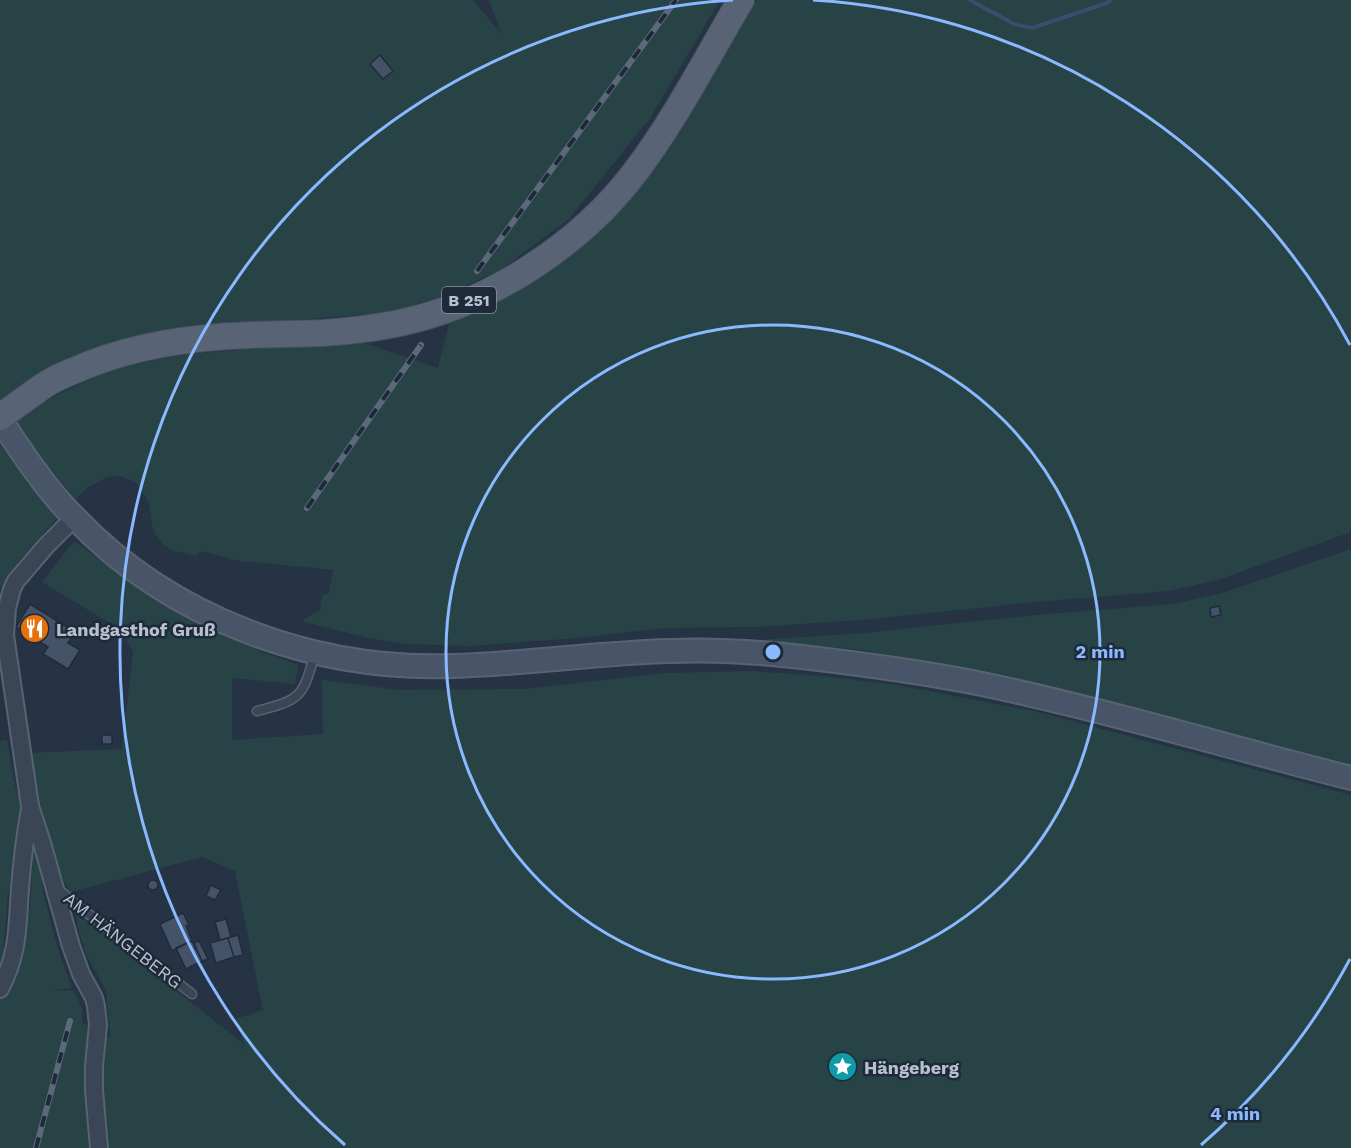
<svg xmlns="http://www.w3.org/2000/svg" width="1351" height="1148" font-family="'Work Sans',sans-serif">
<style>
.green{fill:#274346}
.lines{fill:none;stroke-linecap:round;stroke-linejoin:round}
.stream{stroke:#374e6d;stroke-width:4}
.building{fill:#445368;stroke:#202c3c;stroke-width:1.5}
.service-casing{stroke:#586372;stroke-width:11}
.minor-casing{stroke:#586372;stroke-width:20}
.secondary-casing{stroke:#586372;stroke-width:26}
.primary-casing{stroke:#434e5e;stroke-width:28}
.service{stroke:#3a4555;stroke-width:8}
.minor{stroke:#3a4555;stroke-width:16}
.secondary{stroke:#485468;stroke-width:22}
.primary{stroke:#586475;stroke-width:26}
.rail-casing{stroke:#5c697c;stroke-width:6}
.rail{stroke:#1e2a3a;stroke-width:4;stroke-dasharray:11;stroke-linecap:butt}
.ring{fill:none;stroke:#8bb9ff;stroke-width:3}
.labels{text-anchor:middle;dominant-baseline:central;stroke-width:5;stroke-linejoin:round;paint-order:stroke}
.shield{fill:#1e2a3a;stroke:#8a93a2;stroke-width:1.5}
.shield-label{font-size:16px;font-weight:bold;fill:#b8c0ce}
.poi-label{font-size:18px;font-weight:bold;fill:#b8c0ce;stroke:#1e2a3a;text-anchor:start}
.street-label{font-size:18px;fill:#b8c0ce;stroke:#1e2a3a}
.centre{fill:#8bb9ff;stroke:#1e2a3a;stroke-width:3}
.ring-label{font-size:18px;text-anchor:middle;font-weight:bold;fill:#8bb9ff;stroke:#1e2a3a;stroke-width:5;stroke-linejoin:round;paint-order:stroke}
</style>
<rect width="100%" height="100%" fill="#253345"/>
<path class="green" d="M0 0H473L501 33 489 0H720L651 117 569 219 499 271 439 297 394 312 182 329 99 346 35 375 46 401 110 369 186 354 358 341 438 368 451 316 538 273 578 251 639 187 692 104 757 0H1351V532L1221 579 1169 591 1035 602 862 620 755 627 665 628 579 638 470 646 406 644 368 638 301 621 320 610 322 596 329 593 333 570 240 561 201 551 195 556 171 550 162 543 155 534 152 524 149 503 136 482 120 476 107 477 87 488 56 519 20 560 3 583 0 589Z
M74 541 162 603 263 652 298 665 295 684 232 678V740L323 734 322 680 400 690 523 689 665 673 751 671 823 676 898 685 1038 712 1351 795V1148H0V965H4L22 950 30 907 33 853 40 852 43 892 57 946 72 988 51 991 73 990 82 1007V1022L110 1038 106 990 87 957 79 932 75 912 243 1043 242 1052 244 1044 235 1019 263 1010 235 871 202 857 71 892 57 871 35 808 25 753 122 749 133 652 121 630 42 582Z
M1351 549V765L1277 749 1123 705 1041 687 863 650 757 640 863 633 1035 615 1172 604 1222 593Z
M7 740 16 790 23 806 15 889 8 892 3 955 0 961V741Z"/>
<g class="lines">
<path class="stream" d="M970 0 1014 24 1032 28 1107 3 1111 0"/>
</g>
<path class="building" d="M380 55 393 71 383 79 370 64Z
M30 604 75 632 68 643 80 650 68 669 43 654 48 647 16 627Z
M1219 606 1221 615 1211 617 1210 608Z
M102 735H112V744H102Z
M148 885a5 5 0 1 1 10 0a5 5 0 1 1-10 0Z
M211 885 221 890 215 900 206 896Z
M183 913 189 925 186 926 192 941 172 951 160 924Z
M226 919 231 937 220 940 215 922Z
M238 935 243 955 234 957 228 938Z
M228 938 234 957 216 963 210 943Z
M192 941 202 961 186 969 176 948Z
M199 941 208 959 202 961 194 943Z"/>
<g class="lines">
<defs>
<path id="service" d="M257 711C301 700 303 697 315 653
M57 888C100 925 147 959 192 994"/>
<path id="minor" d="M74 518 46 546 16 581 12 589 7 608 5 635 30 806 42 843 71 946 81 974 94 998 96 1006 98 1025 94 1066V1090L99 1148
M0 989C19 952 17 928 20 889 22 862 25 836 30 809"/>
<path id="secondary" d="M0 419C12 437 24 456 37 473 48 489 61 504 75 518 170 618 314 671 452 666 525 664 597 653 670 651 714 649 758 652 802 657 862 664 923 672 982 684 1106 710 1228 747 1351 778"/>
<path id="primary" d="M0 417C16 406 32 393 48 383 61 375 76 370 90 364 141 344 195 337 250 335 274 334 299 334 323 333 350 331 378 328 404 322 493 302 582 243 636 171 676 118 707 57 741 0"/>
</defs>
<use href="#service" class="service-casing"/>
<use href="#minor" class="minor-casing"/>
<use href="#secondary" class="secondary-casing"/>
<use href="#primary" class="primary-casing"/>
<use href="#service" class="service"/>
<use href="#minor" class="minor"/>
<use href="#secondary" class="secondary"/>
<use href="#primary" class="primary"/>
<defs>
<path id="rail" d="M477 271 676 0
M307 508 421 345
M36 1148 70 1021"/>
</defs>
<use href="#rail" class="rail-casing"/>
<use href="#rail" class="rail"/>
</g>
<g class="ring">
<circle cx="773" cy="652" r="327"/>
<path d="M1350 959A653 653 0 0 1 1201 1145M345 1145A653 653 0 0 1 733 0M813 0A653 653 0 0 1 1350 345"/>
</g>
<defs>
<symbol id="restaurant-disc" viewBox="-11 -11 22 22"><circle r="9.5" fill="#e8710a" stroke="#1e2a3a"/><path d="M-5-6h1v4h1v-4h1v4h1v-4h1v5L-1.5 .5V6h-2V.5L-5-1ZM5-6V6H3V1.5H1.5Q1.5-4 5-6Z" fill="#fff"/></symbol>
<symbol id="sight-disc" viewBox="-11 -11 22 22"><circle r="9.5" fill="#0f9aa8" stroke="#1e2a3a"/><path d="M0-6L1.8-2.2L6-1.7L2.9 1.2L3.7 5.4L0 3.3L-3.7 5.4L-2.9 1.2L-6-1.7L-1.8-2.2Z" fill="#fff"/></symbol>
</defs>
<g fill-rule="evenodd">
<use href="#restaurant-disc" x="18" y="612" width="33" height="33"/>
<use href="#sight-disc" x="826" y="1050" width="33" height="33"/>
</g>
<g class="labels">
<rect class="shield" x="442" y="287" width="54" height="26" rx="4.5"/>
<g class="shield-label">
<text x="469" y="300">B 251</text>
</g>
<g class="poi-label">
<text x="56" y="629">Landgasthof Gruß</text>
<text x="864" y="1067">Hängeberg</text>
</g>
<g class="street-label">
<text transform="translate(123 940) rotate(38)">AM HÄNGEBERG</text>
</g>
</g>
<circle cx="773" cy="652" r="9" class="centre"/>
<g class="ring-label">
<text x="1100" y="658">2 min</text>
<text x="1235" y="1120">4 min</text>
</g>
</svg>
